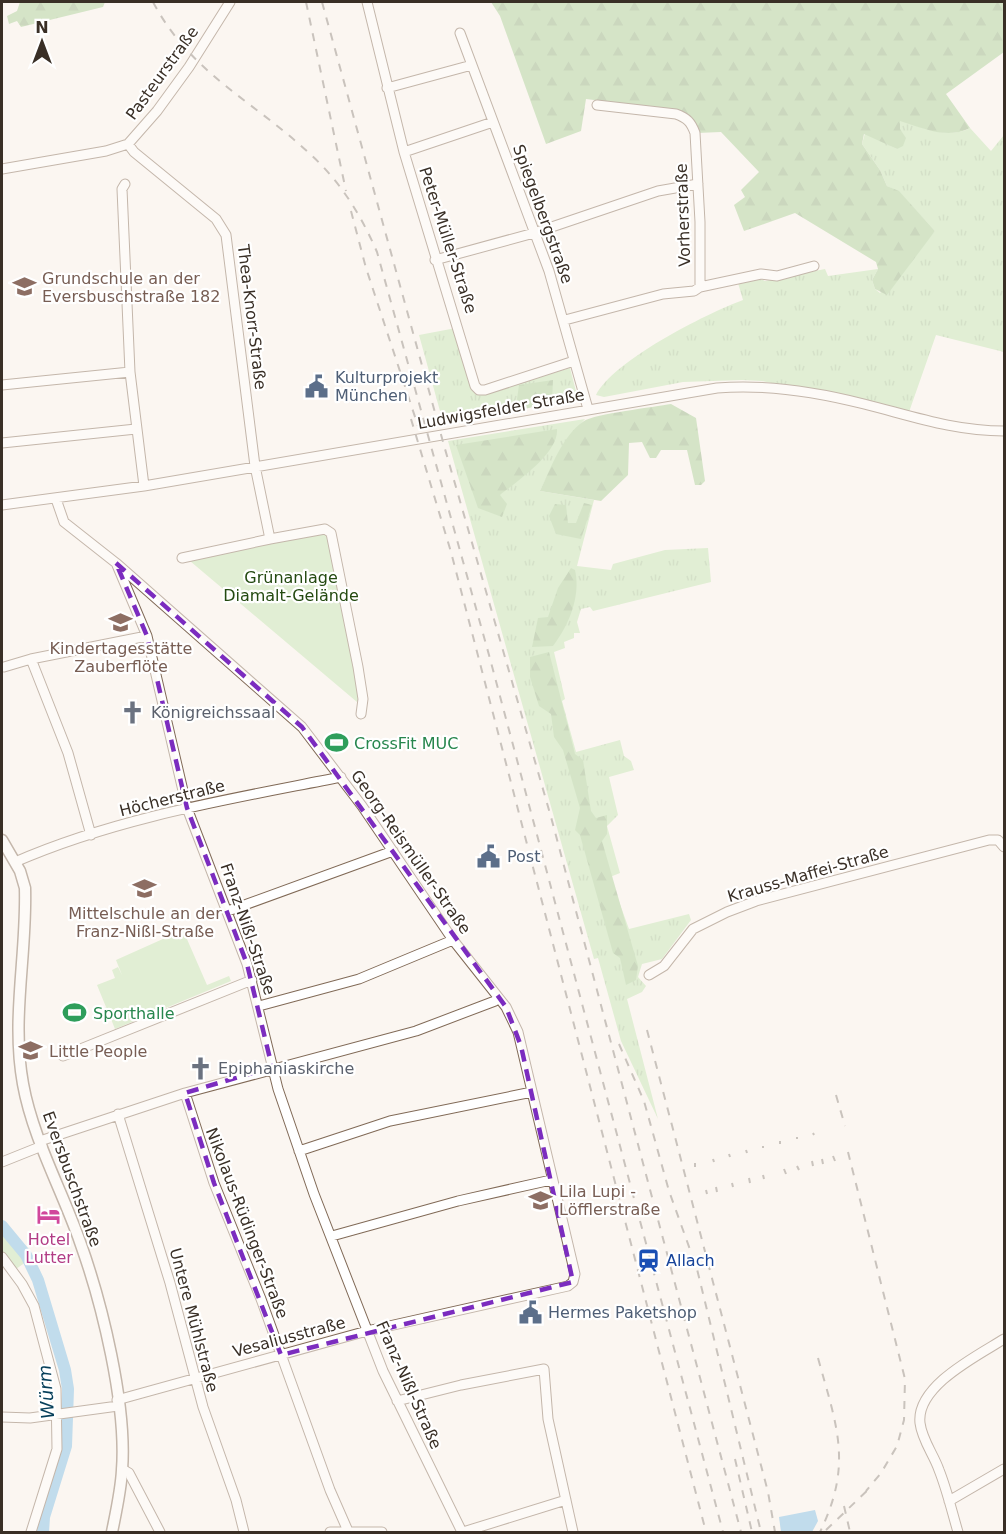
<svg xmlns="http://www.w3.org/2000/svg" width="1006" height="1534" font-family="'DejaVu Sans',sans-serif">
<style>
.grass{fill:url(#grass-tufts)}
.forest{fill:url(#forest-firs)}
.park{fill:#c0e5b1}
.water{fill:#7abce6}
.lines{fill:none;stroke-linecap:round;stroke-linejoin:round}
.river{stroke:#7abce6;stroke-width:12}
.minor-casing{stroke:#816a57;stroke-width:11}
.major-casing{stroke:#816a57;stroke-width:13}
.minor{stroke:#fff;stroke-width:9}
.major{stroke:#fff;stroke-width:10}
.rail{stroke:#8d857e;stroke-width:2;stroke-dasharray:8 8;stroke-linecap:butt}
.marked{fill:none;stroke:#7b2cbf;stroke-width:4.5;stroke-dasharray:12 8;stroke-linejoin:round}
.labels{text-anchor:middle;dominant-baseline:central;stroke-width:4.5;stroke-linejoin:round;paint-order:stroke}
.street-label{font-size:16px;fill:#392f26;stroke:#fff}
.education-label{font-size:16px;fill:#785e54;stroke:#fff;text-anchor:start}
.service-label{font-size:16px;fill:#4e5e75;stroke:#fff;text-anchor:start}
.park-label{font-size:16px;fill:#244a11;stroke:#fff}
.worship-label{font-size:16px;fill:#5b616d;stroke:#fff;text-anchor:start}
.leisure-label{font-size:16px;fill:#27864d;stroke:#fff;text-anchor:start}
.hotel-label{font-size:16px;fill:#b23c85;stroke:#fff}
.transit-label{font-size:16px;fill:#164399;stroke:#fff;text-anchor:start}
.water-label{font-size:18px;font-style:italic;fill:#063f5a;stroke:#fff}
</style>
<defs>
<pattern id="grass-tufts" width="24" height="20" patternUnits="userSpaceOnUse" patternTransform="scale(1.5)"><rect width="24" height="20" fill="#c0e5b1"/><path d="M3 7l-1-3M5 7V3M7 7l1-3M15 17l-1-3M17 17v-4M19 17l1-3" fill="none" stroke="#a6c598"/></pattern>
<pattern id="forest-firs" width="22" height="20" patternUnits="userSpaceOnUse" patternTransform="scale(1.5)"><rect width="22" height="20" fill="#a6cf96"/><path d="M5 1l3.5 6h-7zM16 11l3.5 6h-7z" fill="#90b281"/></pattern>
</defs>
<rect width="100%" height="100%" fill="#fbf6f1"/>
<path class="grass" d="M900 120C921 127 948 140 970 128L991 151 1004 135V352L936 335 909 412 762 381 742 380 683 382 604 397 596 395C613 361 705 314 743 300L738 283 758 278 765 281 825 269 828 276 878 269 872 280 875 289 880 293 935 231 899 192 887 186 880 170 862 144 865 133 897 149Z
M456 328 482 394 570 368 578 399 443 422 419 335Z
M585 419C565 441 553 464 540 491L594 500 577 566 611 570 613 564 665 550 708 548 711 582 593 611 590 607 581 609 577 622 580 633H574V638L564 642 565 648 554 652 565 699 562 701 576 752 620 740 624 756 631 761 634 770 609 777 618 815 607 826 620 873 610 877 629 929 689 914 691 920 662 959 642 964 638 977 646 986 642 992 627 999 658 1119 621 1041 598 958 594 959 448 441Z"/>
<path class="forest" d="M20 2H105L103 7 21 27 17 21 9 24 7 16 17 11Z
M491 2H1004V52L946 94 970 128C947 140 923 128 900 121V129L906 138 903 146 897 149 864 134 862 144 880 170 887 186 899 191 935 231 887 295 875 289 872 280 878 269 876 262 795 213 744 231 734 205 745 197 741 190 759 172 721 132 697 133 687 114 674 110 586 99 581 131 546 144 500 16Z
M553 380 552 402 521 410 517 399 519 385Z
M671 404 696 418 705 481 701 485H695L687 450H661L656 458H650L642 442 629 443 628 475 601 501 540 491C551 468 562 436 584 421 594 414 655 407 671 404Z
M557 429C559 453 517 481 500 495L507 504 502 517 478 508 456 445Z
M584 503 592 505 581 539 556 534 549 516 555 504 566 505 568 523H576Z
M571 568 575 570C581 596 569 625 553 646L532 647 538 618 548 617 558 588Z
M549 652 575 754 583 760 591 811 596 818 607 815V834L602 841 638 966 636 980 626 985 620 958 613 953 580 835 575 830 580 808 563 750 554 737 551 714 539 706 530 677V657Z"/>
<path class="park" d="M319 532 328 535 360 698 357 702 190 561Z
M183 930 207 985 229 976 231 981 115 1029 109 1014 105 1015 103 1010 106 1007 97 985 115 978 112 970 118 967 122 975 116 960Z
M2 1234 26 1262 16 1269 2 1254Z"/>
<path class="water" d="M815 1510 818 1521 812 1532H781L779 1517Z"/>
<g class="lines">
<path class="river" d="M2 1226 26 1255 38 1280 65 1370 68 1389 66 1446 44 1517 43 1532"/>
<defs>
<path id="minor" d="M367 2 404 152 475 386 479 390H485L574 361
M460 33 549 271 588 409
M387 88 472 65
M597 105 676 114C687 118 691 122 695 133L700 222V287L761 274 777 276 814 266
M128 144 134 152 216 219 226 235 255 466 270 539 325 529 331 533 358 667 363 699 361 714
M404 152 493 122
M2 169 106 151 128 144 157 111 189 67 230 2
M125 184 122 189 130 372 144 486
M435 260 534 233 658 191 698 184
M565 320 663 294 694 291 700 287
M2 385 130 372
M2 443 136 429
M56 499 64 522 116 563 302 727 362 806 453 940 506 1007 518 1032 575 1274 573 1282 568 1286 367 1331 117 1400
M2 505 144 486 717 388C765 384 817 392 864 404 912 416 954 431 1004 431
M182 558 270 539
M117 565 147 636 187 808 247 964 278 1089 314 1194 383 1371 462 1532
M31 659 68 753 91 835
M4 667 31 659 147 636
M15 862C118 817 231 799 341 777
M228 911 393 851
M649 975 664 966 693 929 727 912 756 901 989 840H998L1004 847
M259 1006 359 979 453 940
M63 1056 252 980
M185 1093 214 1183 261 1299 330 1490 348 1531
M118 1114 170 1283 203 1407 236 1500 244 1532
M40 1141 185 1093 416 1031 495 1001 497 998
M299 1151 390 1121 532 1092
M2 1162 42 1146
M332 1236 458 1201 551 1180
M2 1257 22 1284 34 1306 56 1389 57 1449 31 1532
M397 1401 461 1385 544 1369 548 1419 573 1532
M2 1417 30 1418 118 1406
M122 1469 129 1473 160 1532
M949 1501 1004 1469
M330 1532H382
M463 1532 566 1500
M958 1532C952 1512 947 1490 939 1470 934 1455 922 1440 920 1423 916 1386 977 1356 1004 1339"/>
<path id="major" d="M2 840 20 871 25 888C27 954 11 1019 23 1084 33 1139 62 1190 80 1242 102 1303 127 1405 122 1470 121 1490 116 1512 112 1532"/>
</defs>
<use href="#minor" class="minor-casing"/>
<use href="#major" class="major-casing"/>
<use href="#minor" class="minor"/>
<use href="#major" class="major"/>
<path class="rail" d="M153 2C191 74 254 101 310 154 340 181 361 215 377 252L489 655 723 1532
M306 2 346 191
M322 2 445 449 551 817 741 1532
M351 211 366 268 418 426
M411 419 451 552 706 1532
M647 1030 768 1492 775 1532
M619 1044 644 1101 669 1191 697 1269 761 1532
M836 1095 845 1126
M813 1133 814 1135
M797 1137V1139
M780 1141V1144
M763 1146V1148
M746 1150 747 1153
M848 1152 905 1379 904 1420 897 1446 881 1473 866 1491
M729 1154 730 1157
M833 1156 835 1161
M713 1159 714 1162
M822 1159 823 1164
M812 1161 813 1166
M695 1163V1167
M797 1166 799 1170
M784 1169 786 1174
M763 1175 764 1179
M749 1178 750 1183
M732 1183 733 1187
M716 1187 717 1192
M706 1190 707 1194
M818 1358C837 1427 853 1464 820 1532
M735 1459 752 1532
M844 1506 850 1532
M826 1530 872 1486"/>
</g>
<path d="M0 0H1006V1534H0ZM116 563 302 727 506 1007 521 1046 573 1282 281 1355 214 1183 185 1093 272 1067 247 964 187 808 147 636Z" fill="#fbf6f1" fill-opacity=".55" fill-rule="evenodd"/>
<path class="marked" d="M116 563 302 727 506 1007 521 1046 573 1282 281 1355 214 1183 185 1093 272 1067 247 964 187 808 147 636Z"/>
<defs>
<symbol id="school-bare" viewBox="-9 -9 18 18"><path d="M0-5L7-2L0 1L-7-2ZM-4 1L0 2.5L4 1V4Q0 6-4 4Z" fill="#8d6e63" stroke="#fff" stroke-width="2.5" paint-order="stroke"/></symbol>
<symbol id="civic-bare" viewBox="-9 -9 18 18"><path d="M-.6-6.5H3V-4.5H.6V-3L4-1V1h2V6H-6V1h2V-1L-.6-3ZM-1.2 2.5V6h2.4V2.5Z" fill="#5c6f8a" stroke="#fff" stroke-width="2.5" paint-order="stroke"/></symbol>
<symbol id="church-bare" viewBox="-9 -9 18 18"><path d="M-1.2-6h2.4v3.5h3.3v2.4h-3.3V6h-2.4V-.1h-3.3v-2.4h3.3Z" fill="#6b7280" stroke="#fff" stroke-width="2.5" paint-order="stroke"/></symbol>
<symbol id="stadium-bare" viewBox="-9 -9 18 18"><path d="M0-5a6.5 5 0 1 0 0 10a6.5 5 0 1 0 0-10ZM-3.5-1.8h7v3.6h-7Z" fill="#2e9e5b" stroke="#fff" stroke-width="2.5" paint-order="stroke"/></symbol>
<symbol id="hotel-bare" viewBox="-9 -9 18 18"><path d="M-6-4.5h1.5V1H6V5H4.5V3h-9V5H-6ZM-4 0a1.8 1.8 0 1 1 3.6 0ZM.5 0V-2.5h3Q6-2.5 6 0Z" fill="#d1479c" stroke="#fff" stroke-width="2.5" paint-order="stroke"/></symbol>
<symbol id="station-bare" viewBox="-9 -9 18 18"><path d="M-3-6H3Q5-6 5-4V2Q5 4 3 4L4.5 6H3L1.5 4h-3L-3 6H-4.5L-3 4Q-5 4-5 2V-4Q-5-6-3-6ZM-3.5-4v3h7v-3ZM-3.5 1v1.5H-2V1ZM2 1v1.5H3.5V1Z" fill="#1a4fb4" stroke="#fff" stroke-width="2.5" paint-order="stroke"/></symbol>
</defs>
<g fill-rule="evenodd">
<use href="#school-bare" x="8" y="270" width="33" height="33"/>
<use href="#civic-bare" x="300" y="370" width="33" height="33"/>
<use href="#school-bare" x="104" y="606" width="33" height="33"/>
<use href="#church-bare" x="116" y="696" width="33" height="33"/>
<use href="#stadium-bare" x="320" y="726" width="33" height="33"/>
<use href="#civic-bare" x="472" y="840" width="33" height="33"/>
<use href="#school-bare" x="128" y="872" width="33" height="33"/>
<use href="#stadium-bare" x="58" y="996" width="33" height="33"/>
<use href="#school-bare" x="14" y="1034" width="33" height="33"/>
<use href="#church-bare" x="184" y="1052" width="33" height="33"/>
<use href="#school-bare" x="524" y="1184" width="33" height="33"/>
<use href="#hotel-bare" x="32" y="1198" width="33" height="33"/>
<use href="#station-bare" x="632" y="1244" width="33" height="33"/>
<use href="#civic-bare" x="514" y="1296" width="33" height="33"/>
</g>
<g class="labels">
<g class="street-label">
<text transform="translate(162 73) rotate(-54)">Pasteurstraße</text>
<text transform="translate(543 214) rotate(70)">Spiegelbergstraße</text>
<text transform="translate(683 215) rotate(-92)">Vorherstraße</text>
<text transform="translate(448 240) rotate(72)">Peter-Müller-Straße</text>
<text transform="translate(252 317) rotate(83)">Thea-Knorr-Straße</text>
<text transform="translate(501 409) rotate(-10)">Ludwigsfelder Straße</text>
<text transform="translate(172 798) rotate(-14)">Höcherstraße</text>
<text transform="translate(411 852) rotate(55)">Georg-Reismüller-Straße</text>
<text transform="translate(808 874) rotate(-16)">Krauss-Maffei-Straße</text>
<text transform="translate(248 929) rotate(71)">Franz-Nißl-Straße</text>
<text transform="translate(72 1179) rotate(70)">Eversbuschstraße</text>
<text transform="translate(247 1223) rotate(69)">Nikolaus-Rüdinger-Straße</text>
<text transform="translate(194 1320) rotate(75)">Untere Mühlstraße</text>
<text transform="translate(289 1337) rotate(-15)">Vesaliusstraße</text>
<text transform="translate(409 1385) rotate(66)">Franz-Nißl-Straße</text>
</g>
<g class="education-label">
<text x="42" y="278">Grundschule an der<tspan x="42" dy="18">Eversbuschstraße 182</tspan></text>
<text x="121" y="648" text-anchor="middle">Kindertagesstätte<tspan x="121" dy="18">Zauberflöte</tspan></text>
<text x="145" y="913" text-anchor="middle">Mittelschule an der<tspan x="145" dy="18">Franz-Nißl-Straße</tspan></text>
<text x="49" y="1051">Little People</text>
<text x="559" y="1191">Lila Lupi -<tspan x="559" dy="18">Löfflerstraße</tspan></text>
</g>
<g class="service-label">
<text x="335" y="377">Kulturprojekt<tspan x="335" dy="18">München</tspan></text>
<text x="507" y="856">Post</text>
<text x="548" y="1312">Hermes Paketshop</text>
</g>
<g class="park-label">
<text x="291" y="577">Grünanlage<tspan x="291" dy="18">Diamalt-Gelände</tspan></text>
</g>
<g class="worship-label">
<text x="151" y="712">Königreichssaal</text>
<text x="218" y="1068">Epiphaniaskirche</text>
</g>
<g class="leisure-label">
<text x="354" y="743">CrossFit MUC</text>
<text x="93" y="1013">Sporthalle</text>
</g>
<g class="hotel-label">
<text x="49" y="1239">Hotel<tspan x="49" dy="18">Lutter</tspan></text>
</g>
<g class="transit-label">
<text x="666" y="1260">Allach</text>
</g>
<g class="water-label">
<text transform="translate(46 1392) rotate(-94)">Würm</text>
</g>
</g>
<rect width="1006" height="1534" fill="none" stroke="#392f26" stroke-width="6"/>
<g transform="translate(42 42)" stroke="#ffffff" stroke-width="4.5" paint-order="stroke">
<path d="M0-4.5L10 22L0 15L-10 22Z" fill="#392f26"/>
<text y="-9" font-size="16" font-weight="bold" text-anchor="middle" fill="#392f26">N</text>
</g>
</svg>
